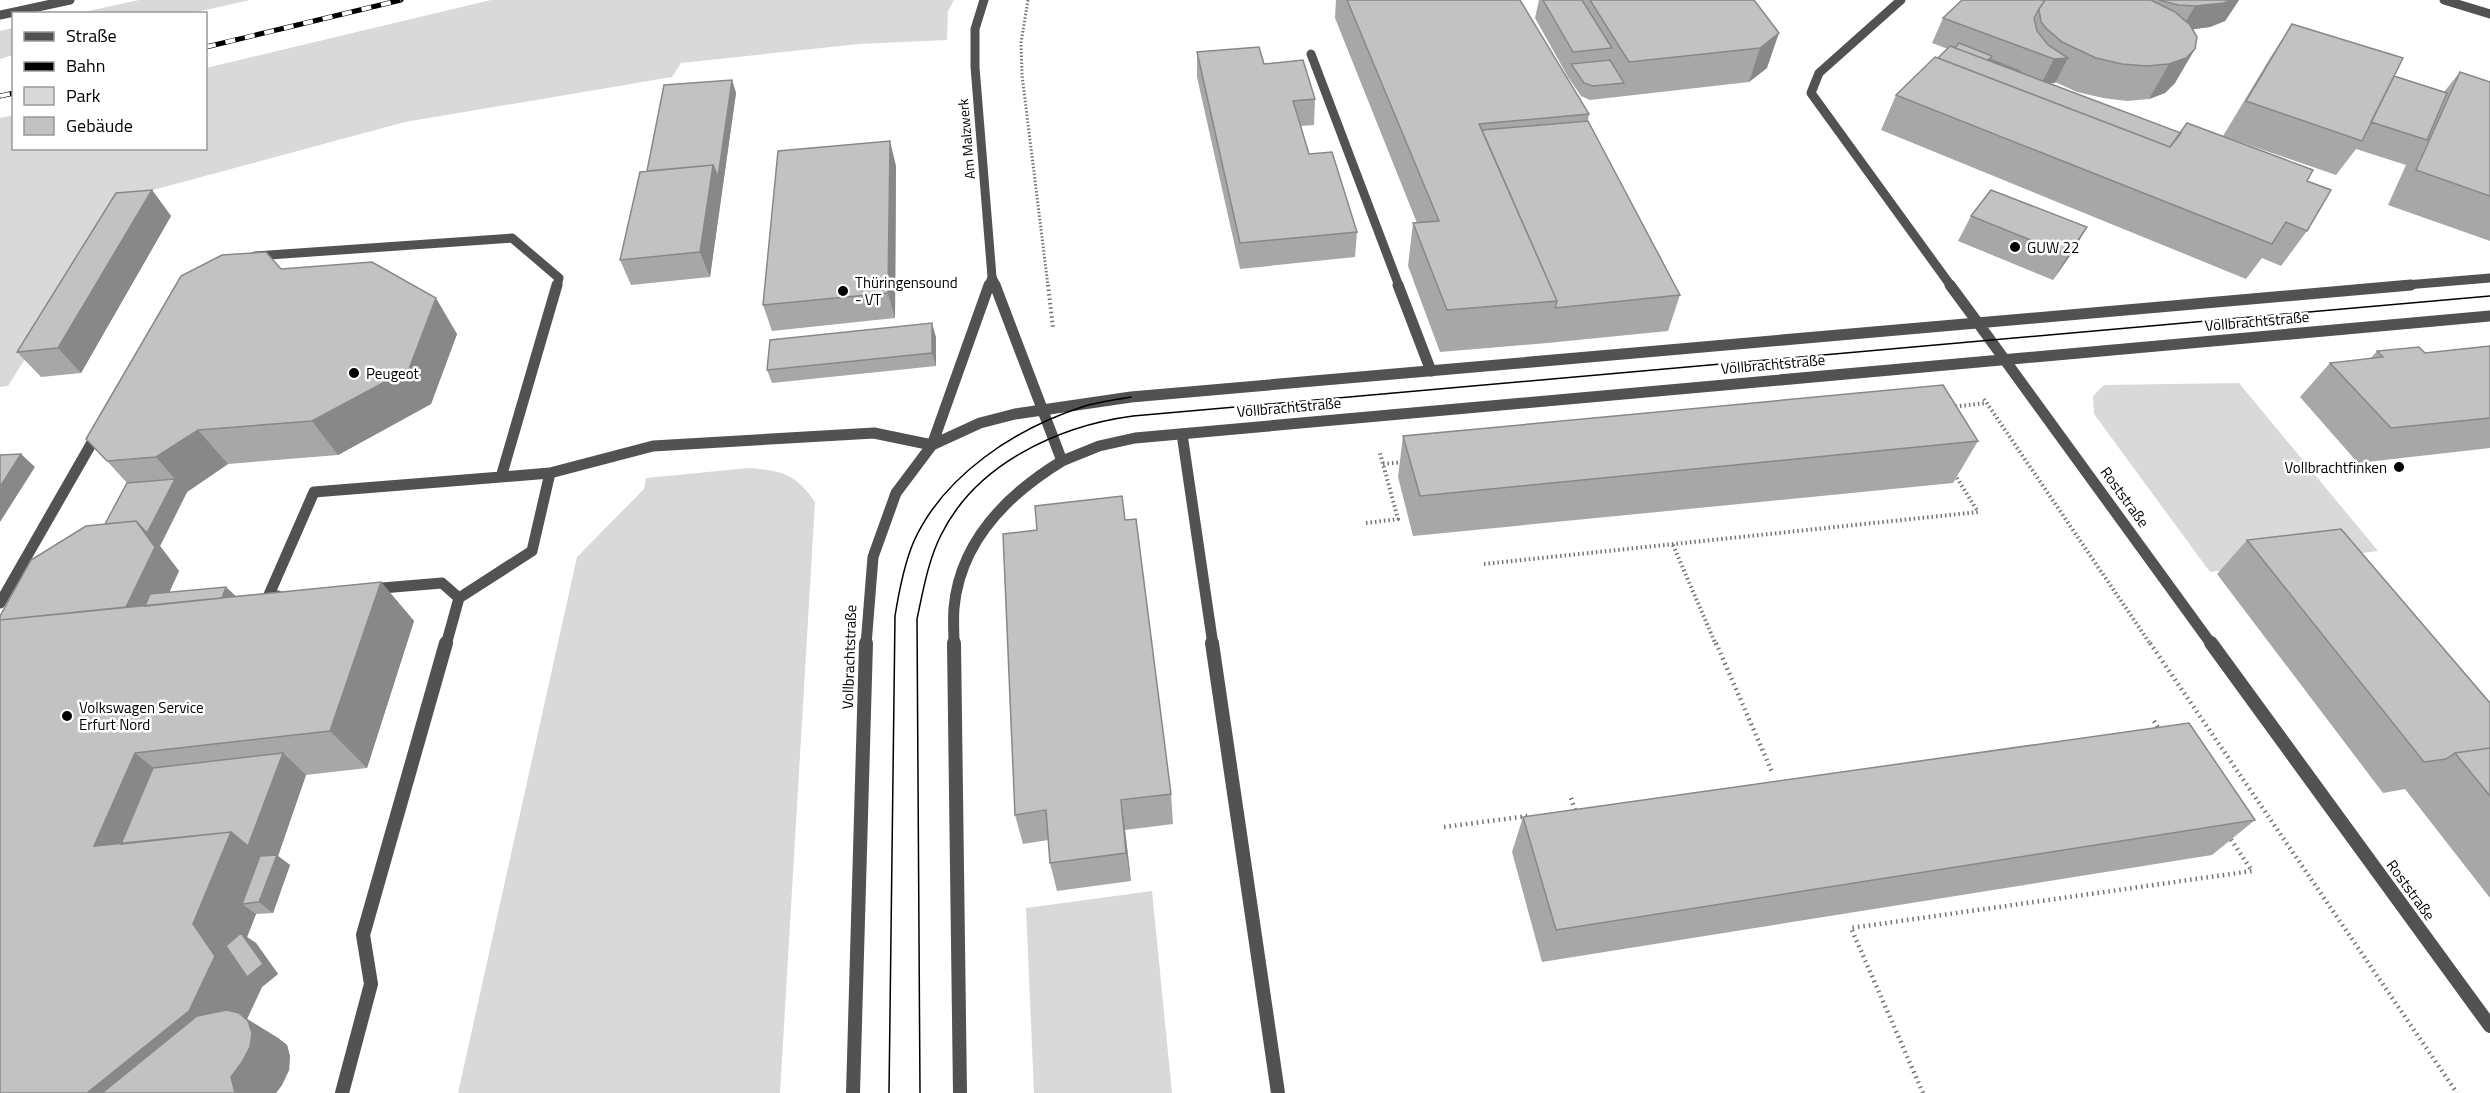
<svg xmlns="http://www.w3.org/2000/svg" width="2490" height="1093" font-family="'Titillium Web',sans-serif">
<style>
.green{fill:#d9d9d9}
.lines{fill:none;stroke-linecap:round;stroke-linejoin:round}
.path-far2{stroke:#747474;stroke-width:3;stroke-dasharray:1.5 2;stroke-linecap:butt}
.path-far1{stroke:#747474;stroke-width:4;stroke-dasharray:1.5 3;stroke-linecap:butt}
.path{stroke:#747474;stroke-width:4.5;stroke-dasharray:1.5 4;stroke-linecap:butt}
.service-far2{stroke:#525252;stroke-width:9}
.service-far1{stroke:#525252;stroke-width:11}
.service{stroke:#525252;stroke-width:14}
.minor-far2{stroke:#525252;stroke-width:9}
.minor-far1{stroke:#525252;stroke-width:11}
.minor{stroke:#525252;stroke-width:14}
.tram{stroke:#000;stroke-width:1.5}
.rail-casing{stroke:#000;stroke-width:5}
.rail{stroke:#fff;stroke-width:4;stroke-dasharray:10;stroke-linecap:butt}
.wall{fill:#a7a7a7}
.shaded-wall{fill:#888}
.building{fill:#c2c2c2;stroke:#888;stroke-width:1.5}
.poi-dot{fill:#000;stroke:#fff;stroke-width:2}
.labels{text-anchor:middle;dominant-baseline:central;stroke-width:5;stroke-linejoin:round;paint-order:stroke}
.far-street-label{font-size:14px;fill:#000;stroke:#fff}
.poi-label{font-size:15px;fill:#000;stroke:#fff;text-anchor:start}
.street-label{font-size:15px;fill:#000;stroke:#fff}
</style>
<rect width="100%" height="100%" fill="#fff"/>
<path class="green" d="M139 0H250L192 13H79Z
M491 0H954L948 11 947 40 859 44 681 63 672 77 405 122 127 197 8 386 0 387V118L13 115 14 148H206V68Z
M13 28V55L0 59V31Z
M2239 383 2378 551 2210 572 2094 414 2093 396 2104 385Z
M749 468C782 471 795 473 815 502L780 1093H458L577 557 644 489 646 478Z
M1152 891 1172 1093H1034L1026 908Z"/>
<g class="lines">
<path class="path-far2" d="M1028 0 1021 43 1022 75 1048 286"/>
<path class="path-far1" d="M1048 285 1053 328
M1984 399 2151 645
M1951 407 1986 403
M1383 464 1403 462
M1366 523 1398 519 1380 453
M1673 545 1716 645
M1484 564 1978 512 1954 473"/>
<path class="path" d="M1716 643 1772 772
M2150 643 2457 1093
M2154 721 2160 731
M1571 798 1575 810 1571 811
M1444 827 1528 816
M1923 1093 1851 928 2252 871 2228 835"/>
<path class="service-far2" d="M1901 0 1819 73 1811 93 1951 286
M2444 0 2490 14
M1311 54 1399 286
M255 256 512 238 559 278 557 286"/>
<path class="service-far1" d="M1398 285 1431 371
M1950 285 1978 323
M1182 434 1213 645
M550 473 653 446 874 433 932 445
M370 589 442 583 459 598
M278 596 268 597 314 492 501 477
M0 603 98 432
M446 645 459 598 532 551 550 473 501 477 557 285"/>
<path class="service" d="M1212 643 1278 1093
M342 1093 371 984 363 935 446 643"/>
<path class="minor-far2" d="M984 0 975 29V67L992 277 996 286
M0 15 70 0
M989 286 992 277
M2394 286 2490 278"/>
<path class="minor-far1" d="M1978 323 2212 645
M932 445 989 285
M1062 461 1099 446 1135 438 2490 316
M866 645 873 557 896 493 932 445 980 423 1015 414 1131 397 2411 285
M954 645C954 633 953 620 954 608 960 541 1008 494 1062 461L995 285"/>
<path class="minor" d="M954 643 960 1093
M2211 643 2490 1026
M853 1093 866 643"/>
<path class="tram" d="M889 1093 895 616C899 591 904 564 914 541 944 475 1015 429 1082 407 1097 402 1115 400 1131 397
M920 1093 917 619C923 591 928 561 941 535 976 464 1058 426 1133 416L2490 296"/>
<defs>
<path id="rail" d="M206 47 401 0
M0 96 14 93"/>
</defs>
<use href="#rail" class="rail-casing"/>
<use href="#rail" class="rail"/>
</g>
<path class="wall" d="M1336 0H1520L1589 114 1588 121 1680 295 1668 331 1547 343 1440 352 1408 266 1413 223H1417L1335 18Z
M1539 0H1754L1767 68 1749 82 1590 100 1581 96 1568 77 1535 18Z
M1962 0H2239L2225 21 2210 27 2193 29 2175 83 2165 93 2149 99 2127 101 2103 98 2077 92 2055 82 2049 83 2307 181V231L2281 266 2262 258 2246 279 1881 130 1896 95 1938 58 1948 49 1932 43 1943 18Z
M2292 24 2394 76 2444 92 2460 72 2490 82V241L2388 205 2406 165 2356 149 2336 175 2223 136 2270 58Z
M1197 52 1264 64 1315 99 1314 125 1301 126 1309 154 1357 232 1355 257 1240 269 1197 77Z
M732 80 736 93 710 277 631 285 620 260 647 171Z
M896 166 895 318 772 331 763 305Z
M152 190 171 216 81 373 41 377 17 352Z
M1971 216 2072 253 2053 280 1958 241Z
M281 269 457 334 431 404 338 455 228 464 187 492 160 546 179 571 169 592 236 596 381 582 414 621 367 768 306 775 278 856 290 865 273 913 256 914 247 937 256 943 278 974 262 987 247 1019 278 1038 287 1045 290 1056 289 1070 282 1085 276 1093H0L105 524 127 483 107 461Z
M936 337V366L772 383 767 370Z
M2490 346V448L2358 463 2300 397 2330 363 2371 358 2377 351 2425 353Z
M1403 436 1978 441 1953 483 1413 536 1398 477Z
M2247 540 2490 703V898L2405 789 2383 793 2217 574Z
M1171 794 1173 824 1125 830 1131 881 1057 891 1050 863 1048 840 1023 844 1015 815Z
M1523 817 2255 820 2212 855 1542 962 1512 852Z"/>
<path class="shaded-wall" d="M2232 0H2239L2225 21 2210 27 2180 31 2195 6Z
M1779 33 1767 68 1749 82 1760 48Z
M2195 49 2175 83 2165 93 2149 99 2169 64Z
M2068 58 2055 83 2041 84 2054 59Z
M732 80 736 93 710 277 700 252 713 165Z
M890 141 896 166 895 318 888 293Z
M152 190 171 216 81 373 58 348Z
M2087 227 2072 253 2053 280 2068 255Z
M436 298 457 334 431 404 338 455 312 421Z
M932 323 936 337V366L932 353Z
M198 430 228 464 187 492 160 546 179 571 150 635 117 626 136 521 175 479 156 457Z
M21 454 35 467 0 522V487Z
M381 582 414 621 367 768 330 731Z
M226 587 239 599 209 629Z
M135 753 181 790 153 856 94 846Z
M283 753 306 775 278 856 290 865 273 913 259 902 242 904 256 914 247 937 256 943 278 974 262 987 247 1019 278 1038 287 1045 290 1056 289 1070 282 1085 276 1093H87L193 924 231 832Z
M1121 800 1125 830 1131 881 1126 853Z"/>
<path class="building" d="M1347 0H1520L1589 114 1479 124 1557 301 1447 310 1413 223 1439 221Z
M1543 0H1582L1612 48 1573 52Z
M1590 0H1754L1779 33 1760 48 1629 62Z
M1962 0H2045L2039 9 2034 18 2037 31 2048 45 2068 58 2054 59 1943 18Z
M2045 0H2151L2175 12 2190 25 2197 37 2195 49 2186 58 2169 64 2147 66 2122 64 2096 58 2062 42 2046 28 2041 22 2039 9Z
M2159 0H2232L2224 3 2195 6 2178 5Z
M2292 24 2403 58 2362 141 2246 101Z
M1959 43 1992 56 1989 59 2020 71 2019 72 1955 48Z
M1950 46 2181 133 2170 147 1938 58Z
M1259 47 1264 64 1303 60 1315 99 1293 101 1309 154 1332 152 1357 232 1240 243 1197 52Z
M1935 57 2170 147 2187 123 2313 170 2307 181 2331 190 2307 231 2286 222 2272 244 1896 95Z
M1610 60 1624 83 1593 86 1584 83 1571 64Z
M2460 72 2490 82V196L2416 170Z
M2394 76 2447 93 2427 140 2371 122Z
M732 80 718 177 713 165 647 171 664 85Z
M1588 121 1680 295 1555 308 1557 301 1482 130Z
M890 141 888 293 763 305 778 151Z
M713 165 700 252 620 260 640 172Z
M152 190 58 348 17 352 116 193Z
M1991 190 2087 227 2068 255 1971 216Z
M266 252 281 269 372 262 436 298 409 369 312 421 198 430 156 457 107 461 86 439 181 276 222 255Z
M932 323V353L767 370 770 340Z
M2490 346V418L2391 428 2330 363 2383 357 2377 351 2419 347 2425 353Z
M1943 385 1978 441 1420 496 1403 436Z
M21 454 0 487V455Z
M175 479 147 533 136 521 105 524 127 483Z
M1122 496 1125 520 1136 519 1171 794 1121 800 1126 853 1050 863 1046 810 1015 815 1003 534 1037 530 1035 506Z
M136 521 155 547 126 607 0 620V616L31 560 86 526Z
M2341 529 2490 703V748L2455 753 2446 759 2424 762 2247 540Z
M381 582 330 731 135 753 94 846 231 832 193 924 215 956 189 1011 87 1093H0V620Z
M226 587 222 598 145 606 150 594Z
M2189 723 2255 820 1556 930 1523 817Z
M2490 748V796L2455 753Z
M283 753 248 846 231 832 121 844 153 768Z
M277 855 259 902 242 904 260 856Z
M241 933 263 964 247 977 226 946Z
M227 1010 239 1013 248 1021 252 1033 250 1047 242 1062 231 1077 235 1093H102L197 1016Z"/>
<g class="poi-dot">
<circle cx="2015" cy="247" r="6"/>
<circle cx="843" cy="291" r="6"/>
<circle cx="354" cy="373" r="6"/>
<circle cx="2399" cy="467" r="6"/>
<circle cx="67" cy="716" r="6"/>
</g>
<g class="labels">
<g class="far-street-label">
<text transform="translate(966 139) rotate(-95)">Am Malzwerk</text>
</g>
<g class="poi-label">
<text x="2027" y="247">GUW 22</text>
<text x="855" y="282">Thüringensound<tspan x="855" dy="17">- VT</tspan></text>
<text x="366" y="373">Peugeot</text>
<text x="2387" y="467" text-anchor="end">Vollbrachtfinken</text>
<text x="79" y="707">Volkswagen Service<tspan x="79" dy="17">Erfurt Nord</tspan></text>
</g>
<g class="street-label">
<text transform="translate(2257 321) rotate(-5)">Vollbrachtstraße</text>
<text transform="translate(1773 364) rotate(-5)">Vollbrachtstraße</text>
<text transform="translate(1289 407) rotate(-5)">Vollbrachtstraße</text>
<text transform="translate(2125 497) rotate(54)">Roststraße</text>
<text transform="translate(849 657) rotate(-88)">Vollbrachtstraße</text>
<text transform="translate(2411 890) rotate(54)">Roststraße</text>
</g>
</g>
<rect x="12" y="12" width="195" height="138" fill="#ffffff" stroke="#999999" stroke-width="1.5"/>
<rect x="24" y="32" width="30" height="9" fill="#525252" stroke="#999999" stroke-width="1.5"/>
<text x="66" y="42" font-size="18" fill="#000000">Straße</text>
<rect x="24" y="62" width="30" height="9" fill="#000000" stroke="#999999" stroke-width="1.5"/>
<text x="66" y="72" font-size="18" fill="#000000">Bahn</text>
<rect x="24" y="87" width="30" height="18" fill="#d9d9d9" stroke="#999999" stroke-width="1.5"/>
<text x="66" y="102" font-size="18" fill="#000000">Park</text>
<rect x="24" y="117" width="30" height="18" fill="#c2c2c2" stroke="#999999" stroke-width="1.5"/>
<text x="66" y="132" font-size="18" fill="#000000">Gebäude</text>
</svg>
